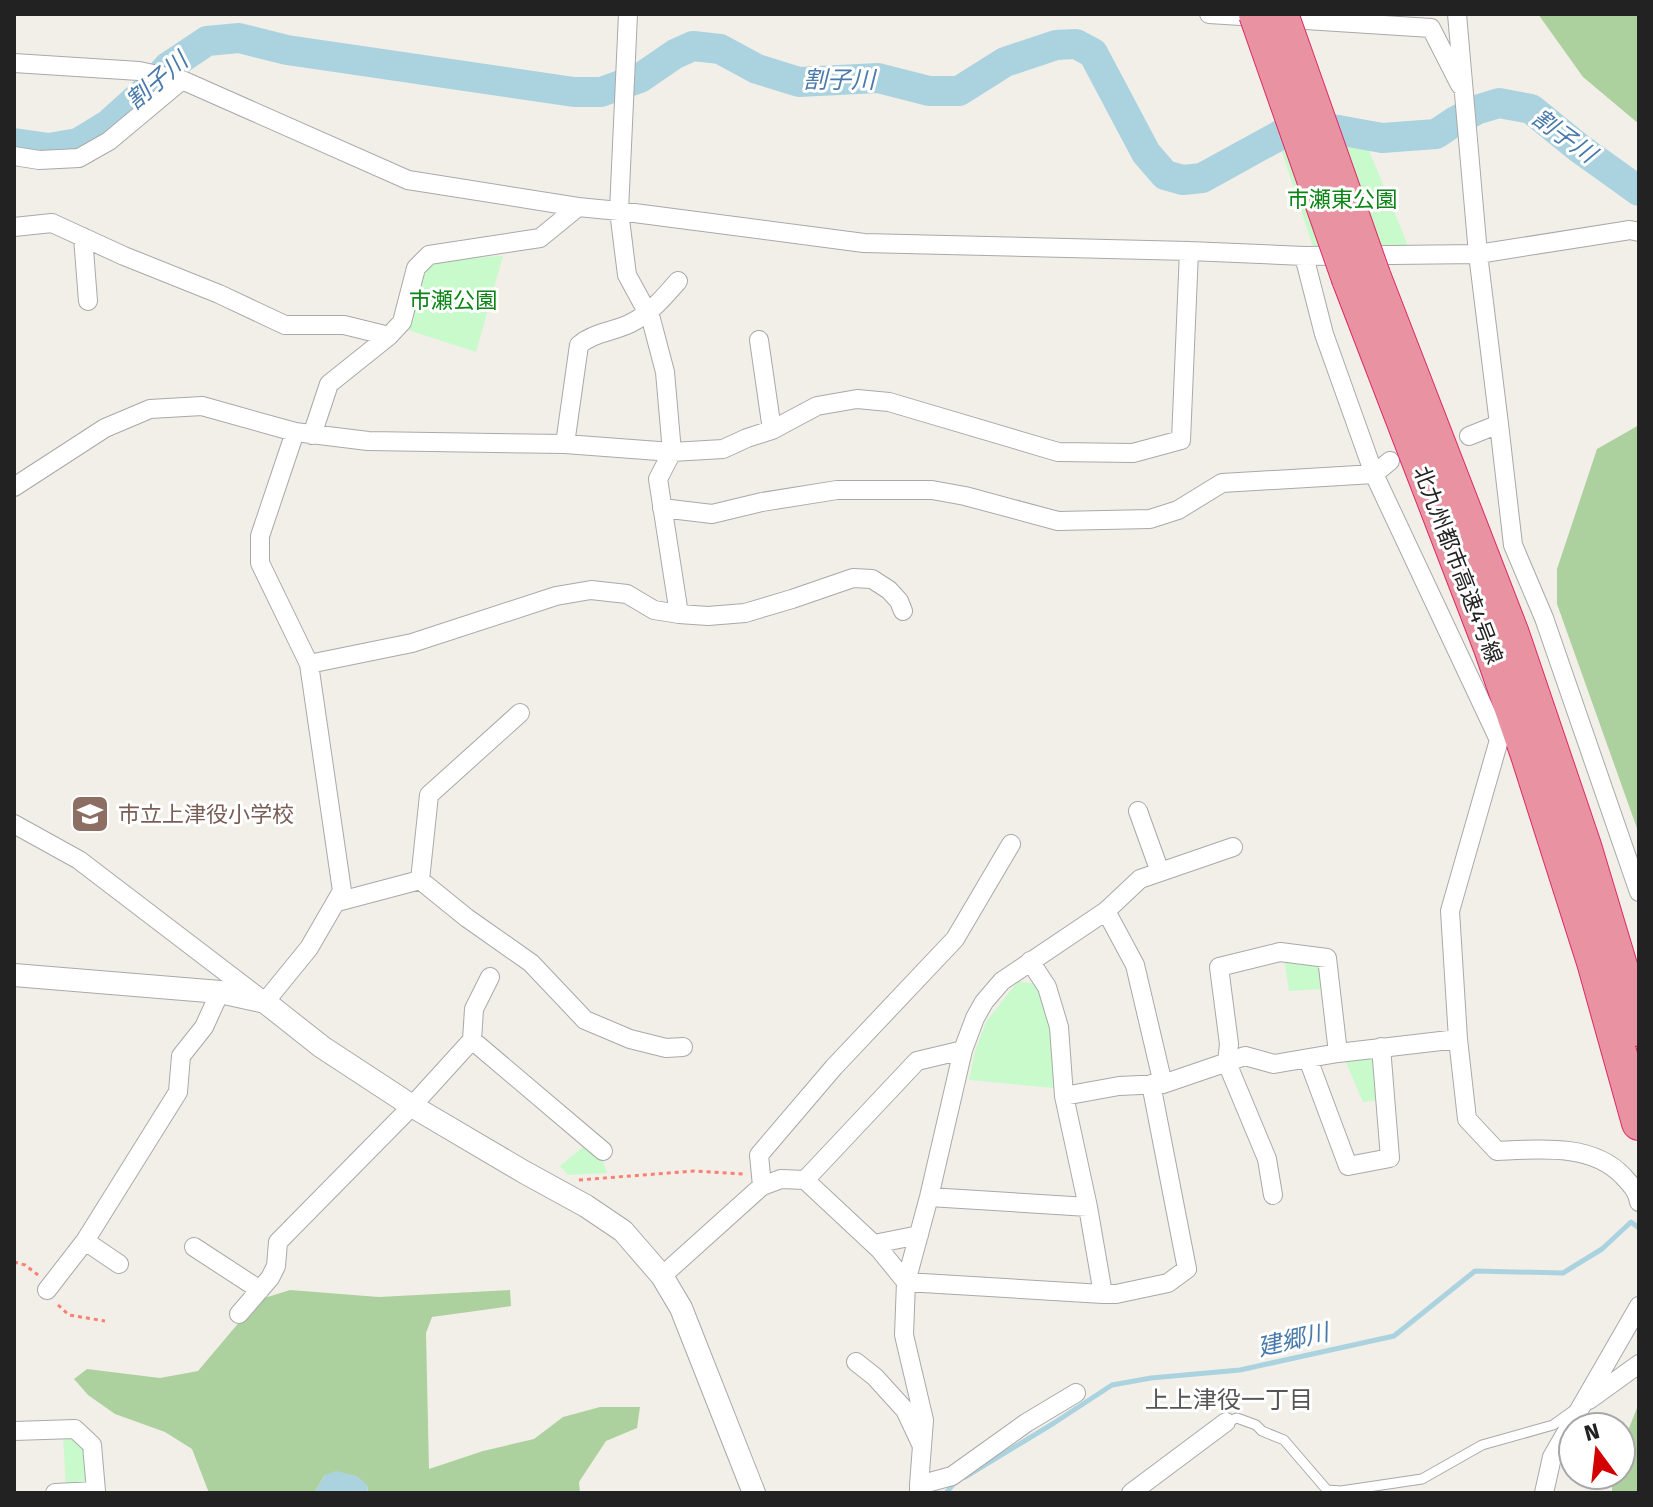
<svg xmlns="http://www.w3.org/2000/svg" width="1653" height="1507" font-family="'Fira Sans','Noto Sans JP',sans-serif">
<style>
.forest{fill:#add19e}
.park{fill:#c8facc}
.water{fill:#aad3df}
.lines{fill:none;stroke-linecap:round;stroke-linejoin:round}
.stream{stroke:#aad3df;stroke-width:5}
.river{stroke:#aad3df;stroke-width:30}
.service-casing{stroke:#a9a9a9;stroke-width:11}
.minor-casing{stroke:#a9a9a9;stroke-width:20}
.tertiary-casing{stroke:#a9a9a9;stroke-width:24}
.motorway-casing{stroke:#dc2a67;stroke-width:36}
.path{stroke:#fa8072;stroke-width:3;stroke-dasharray:4 4;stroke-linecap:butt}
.service{stroke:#fff;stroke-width:9}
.minor{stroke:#fff;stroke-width:18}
.tertiary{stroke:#fff;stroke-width:22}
.motorway{stroke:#e892a2;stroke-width:34}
.motorway-bridge-casing{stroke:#dc2a67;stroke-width:36;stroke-linecap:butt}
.motorway-bridge{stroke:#e892a2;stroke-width:34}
.labels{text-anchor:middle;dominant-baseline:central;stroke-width:6;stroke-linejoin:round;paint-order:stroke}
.park-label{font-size:22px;fill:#0c8416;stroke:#fff}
.street-label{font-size:22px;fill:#222;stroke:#fff}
.education-label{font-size:22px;fill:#785e54;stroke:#fff;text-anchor:start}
.water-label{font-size:24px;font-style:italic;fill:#4a7aab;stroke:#fff}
.neighbourhood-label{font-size:24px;fill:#555;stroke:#fff}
</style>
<rect width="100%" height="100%" fill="#f2efe9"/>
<path class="forest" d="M1538 14H1639V124L1583 77Z
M1639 425V834L1557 604V569L1597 449Z
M290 1290 379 1297 510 1290 511 1306 432 1317 426 1333 429 1469 483 1451 534 1439 563 1417 600 1407H640L637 1428 606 1441 579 1482 580 1493H368L367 1485 325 1475 314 1493H209L192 1449 165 1432 115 1414 88 1395 74 1379 87 1369 160 1378 198 1371 258 1300Z
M1639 1403V1493H1612V1475H1621V1448Z"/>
<path class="park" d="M1309 134 1340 136 1366 143 1409 248 1313 247 1278 140Z
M503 256 476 352 408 330 425 270 435 260Z
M1316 961 1324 969V989L1289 991 1285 963Z
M1017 982 1037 983 1054 1031V1088L969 1080 975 1051 986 1022Z
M1372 1055 1381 1100 1363 1102 1345 1060Z
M584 1146 602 1158 607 1173 568 1175 560 1166Z
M63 1437H76L88 1448 91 1487H66Z"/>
<path class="water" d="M336 1471 357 1476 367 1485 368 1493H314L325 1475Z"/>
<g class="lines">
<path class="stream" d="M965 1477 1054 1423 1112 1385 1151 1378 1240 1370 1394 1336 1475 1271 1563 1273 1602 1249 1631 1222 1639 1228
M946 1493 956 1481"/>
<path class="river" d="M14 143 49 148 78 143 109 124 149 88 168 67 207 41 239 38 287 50 574 92H601L640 78 675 54 693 46 720 49 757 69 799 82 878 78 929 91H959L1005 62 1056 45 1076 44 1093 53 1146 153 1165 175 1183 180 1202 178 1282 134 1306 127 1338 130 1382 138 1436 134 1454 122 1476 110 1499 103 1531 109 1579 148 1639 191"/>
<defs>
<path id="service" d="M1226 1422 1237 1418 1256 1425 1262 1431 1284 1440 1327 1490 1341 1491 1422 1479 1482 1445 1553 1425 1574 1410"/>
<path id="minor" d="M628 14 619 211 627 275 651 319 665 372 672 452 658 479 679 614
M1209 14 1431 28 1460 85
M1457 14 1478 254 1499 424 1469 436
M14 63 139 71 182 80 408 180 578 207 619 211 864 243 1189 251 1304 256 1478 254 1630 230 1639 232
M14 156 39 160 79 158 109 141 182 80
M14 227 52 223 124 256 219 294 285 325H344L389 336
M83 237 88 301
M1304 256 1324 334 1374 474 1499 740 1450 911 1458 1039 1467 1119 1497 1151C1538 1149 1592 1143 1623 1176 1631 1185 1637 1190 1639 1202
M759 340 772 430
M1499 424 1513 545 1544 618 1639 892
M312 435 329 384 389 336 402 322 416 268 429 255 540 238 578 207
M565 444 579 345C594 332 613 332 631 323 650 314 665 296 678 281
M14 487 105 428 150 409 202 406 295 432 368 441 565 444 672 452 723 449 747 438 772 430 817 406 857 399 889 402 1058 452 1133 453 1181 440 1189 251
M662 508 712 514 762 502 837 490H932L965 496 1058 521 1150 519 1178 510 1222 483 1374 474 1390 461
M309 664 412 643 556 596 591 590 627 594 654 610 679 614 708 616 745 613 792 599 853 578 872 579 889 590 899 601 903 611
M1138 811 1160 872
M14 824 79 860 265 1002 309 948 342 891 309 664 260 563V536L295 432
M420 880 429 795 520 713
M337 902 420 880 467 918 531 963 585 1020 630 1039 666 1048 683 1047
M1106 911 1140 879 1233 847
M1030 961 1047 987 1059 1027 1064 1096
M472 1040 474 1009 490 977
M1308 1059 1348 1166 1390 1158 1381 1047
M805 1180 917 1061 963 1050
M762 1186 759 1155 834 1067 955 939 1011 844
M1273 1195 1267 1159 1227 1063 1229 1044 1219 967 1280 952 1327 958 1338 1053
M929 1197 1088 1207
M85 1241 119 1264
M874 1244 919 1235
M194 1247 260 1290
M662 1276 762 1186 781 1179 805 1180 880 1250 906 1282 1103 1294H1116L1168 1283 1187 1269 1151 1084
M47 1290 85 1241 178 1092 181 1056 204 1027 220 992
M1103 1294 1088 1207 1064 1096 1119 1086 1163 1084 1245 1056 1274 1064 1338 1053 1458 1039
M239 1314 270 1278 276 1266 278 1242 412 1106 472 1040 603 1151
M856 1362 875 1377 905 1410 921 1444
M1589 1400 1639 1364
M14 1431 75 1429 92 1445 96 1491 55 1493
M919 1485 924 1420 904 1335 906 1282 929 1197 963 1050 975 1018 984 1002 1002 981 1106 911 1135 965 1163 1084
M919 1493V1485L952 1476 1026 1423 1076 1393
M1131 1493 1226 1422
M1544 1493 1552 1457 1639 1306"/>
<path id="tertiary" d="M14 975 220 992 265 1002 322 1047 412 1106 524 1172 586 1206 623 1231 662 1276 681 1308 754 1493"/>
<path id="motorway" d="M1373 275 1512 634 1584 846 1639 1029
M1349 279 1491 648 1528 755 1594 962 1639 1123"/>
</defs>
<use href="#service" class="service-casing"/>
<use href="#minor" class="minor-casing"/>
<use href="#tertiary" class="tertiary-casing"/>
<use href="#motorway" class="motorway-casing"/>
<path class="path" d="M579 1180 694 1171 743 1174
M14 1262 25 1265 38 1275
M58 1305 69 1315 105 1321"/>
<use href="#service" class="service"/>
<use href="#minor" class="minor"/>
<use href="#tertiary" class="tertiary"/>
<use href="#motorway" class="motorway"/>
<defs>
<path id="motorway-bridge" d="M1256 14 1349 279
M1281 14 1373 275"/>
</defs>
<use href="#motorway-bridge" class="motorway-bridge-casing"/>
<use href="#motorway-bridge" class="motorway-bridge"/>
</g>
<defs>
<symbol id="school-square" viewBox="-11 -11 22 22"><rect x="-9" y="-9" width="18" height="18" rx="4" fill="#8d6e63" stroke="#fff"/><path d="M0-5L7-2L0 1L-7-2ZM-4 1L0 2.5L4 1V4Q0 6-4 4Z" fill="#fff"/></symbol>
</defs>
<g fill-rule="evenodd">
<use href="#school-square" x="68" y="792" width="44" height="44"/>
</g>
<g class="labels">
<g class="park-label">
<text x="1342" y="199">市瀬東公園</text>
<text x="453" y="300">市瀬公園</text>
</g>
<g class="street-label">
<text transform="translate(1458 565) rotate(69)">北九州都市高速4号線</text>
</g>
<g class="education-label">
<text x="118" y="814">市立上津役小学校</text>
</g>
<g class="water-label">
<text x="839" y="80">割子川</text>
<text transform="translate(157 81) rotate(-41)">割子川</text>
<text transform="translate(1564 136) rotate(36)">割子川</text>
<text transform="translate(1293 1340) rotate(-13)">建郷川</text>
</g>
<g class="neighbourhood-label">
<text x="1229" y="1400">上上津役一丁目</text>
</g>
</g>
<rect width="1653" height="1507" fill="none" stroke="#222222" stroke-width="32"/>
<g transform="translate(1597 1451) rotate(345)"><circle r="38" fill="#ffffff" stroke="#a7a7a7" stroke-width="2"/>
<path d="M0-6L14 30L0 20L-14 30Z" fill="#d40000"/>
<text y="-12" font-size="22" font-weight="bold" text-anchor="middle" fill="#222222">N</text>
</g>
</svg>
